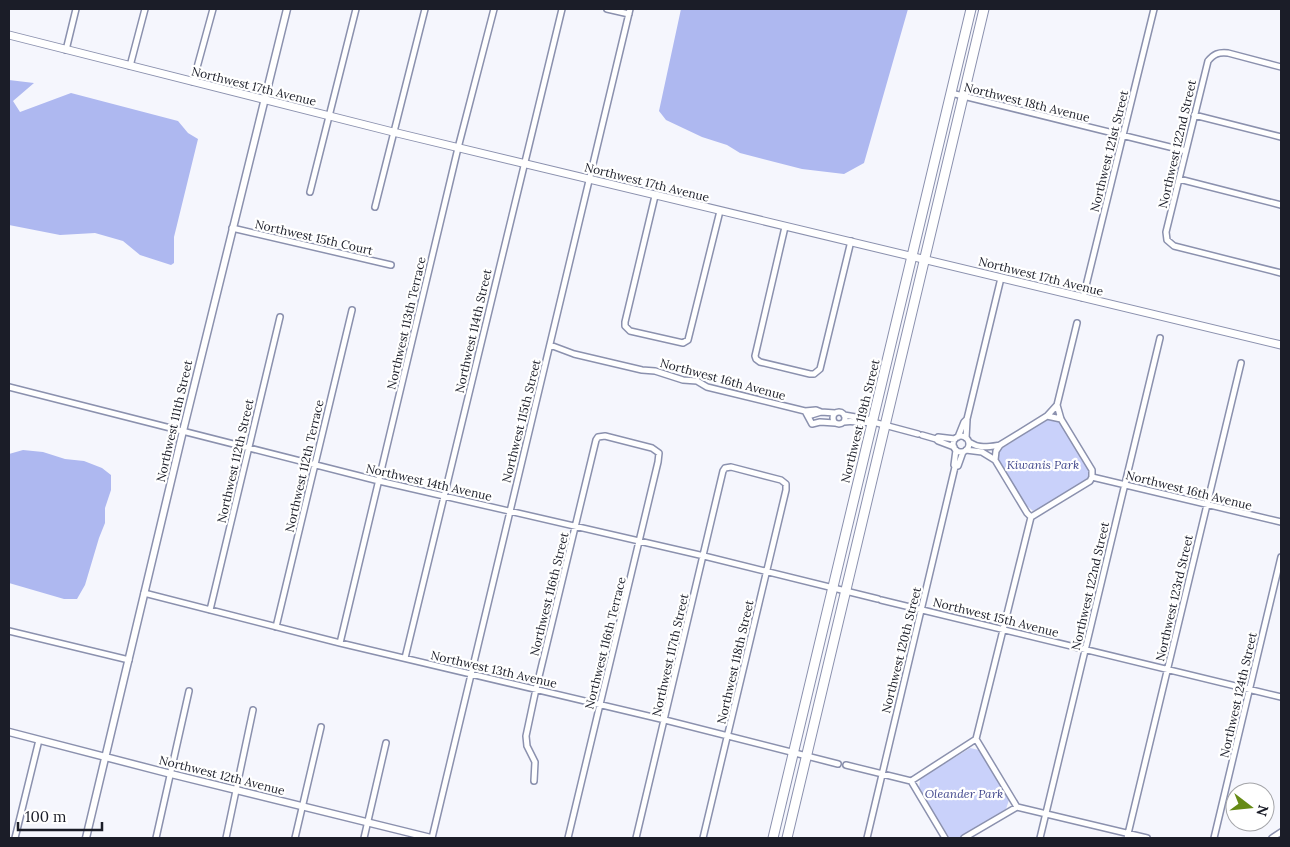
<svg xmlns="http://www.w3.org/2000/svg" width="1290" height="847" font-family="Lora,serif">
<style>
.green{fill:#c9d1fa}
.water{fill:#aeb8f0}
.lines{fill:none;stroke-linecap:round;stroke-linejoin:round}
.minor-casing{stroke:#8b91ae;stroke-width:8}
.tertiary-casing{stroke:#8b91ae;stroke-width:9}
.secondary-casing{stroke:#8b91ae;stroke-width:9}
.trunk-casing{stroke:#8b91ae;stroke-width:11}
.minor{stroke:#fff;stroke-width:5}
.tertiary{stroke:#fff;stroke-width:6}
.secondary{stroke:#fff;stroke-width:7}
.trunk{stroke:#fff;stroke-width:9}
.labels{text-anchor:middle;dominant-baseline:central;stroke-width:4.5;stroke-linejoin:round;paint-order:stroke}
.street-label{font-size:12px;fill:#1b1d28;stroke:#fff}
.park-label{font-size:12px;font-style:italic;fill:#43498d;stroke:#fff}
</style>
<rect width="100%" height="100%" fill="#f5f6fd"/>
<path class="green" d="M1051 418 1056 419 1060 423 1088 467 1090 476 1088 479 1039 509 1033 511 1026 505 999 461 997 456 998 451 1047 419Z
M970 748 979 750 1009 800 1006 809 961 838 949 837 919 789 920 779Z"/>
<path class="water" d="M681 9H908L864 163 844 174 802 169 740 153 727 145 702 137 666 120 659 111Z
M9 80 34 83 13 101 20 112 71 93 178 121 188 133 198 139 174 237V263L171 265 140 255 123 241 95 233 60 235 9 225Z
M23 450 43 452 65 459 84 461 102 468 111 475V490L105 508V523L99 538 85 585 77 599H64L9 583V454Z"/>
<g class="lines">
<defs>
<path id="minor" d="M607 9 629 14
M66 50 76 9
M130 66 145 9
M1281 67 1228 53C1218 52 1214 54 1208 61L1166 232 1167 240 1174 246 1281 273
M193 82 213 9
M951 93 1186 151
M1194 115 1281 137
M1179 179 1281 205
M310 192 356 9
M655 196 625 322V326L630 331 683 343 688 340 720 211
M375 207 425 9
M785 227 755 356 756 359 760 362 810 374H814L820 369 851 241
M232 228 391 265
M1083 298 1154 9
M550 345 574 354 642 370 655 371 683 380 697 381 707 387 805 411 812 424 820 422 835 423
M9 387 379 481 704 556 878 599
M805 411 816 410 821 412
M833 418a6 6 0 1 1 12 0a6 6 0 1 1-12 0Z
M844 415 867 419 873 422 918 434
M808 416 821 412 835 413
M1047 416 1057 405 1077 323
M844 422C854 420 863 424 872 422
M922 435 936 439 938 441 954 447
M953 444a8 8 0 1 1 16 0a8 8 0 1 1-16 0Z
M958 437 964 422 967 419 1001 278
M966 438 967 420
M936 439 938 437 955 439
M969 442C980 449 988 447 1000 445L1047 416 1061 419
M966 450 982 452 995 460 1027 513 1031 517
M995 460 996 451 1000 445
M955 467 954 465 956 450
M1092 477 1281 522
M1031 517 1090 481 1092 477V470L1061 419 1057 405
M144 593 340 643 665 720 838 764
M881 600 1281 697
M210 610 280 317
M276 627 352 310
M9 631 129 660
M340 643 458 148 494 9
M405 658 562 9
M976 739 1031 517
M976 739 1017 807
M846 765 911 781 945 838
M534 781 535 762 527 746 526 736 536 689 596 440 598 437 605 436 652 448 659 453 658 462 568 838
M911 781 976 739
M15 838 39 740
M156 838 189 691
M226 838 253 710
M295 838 321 727
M364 838 386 743
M432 838 630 9
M636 838 723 471 725 468 731 467 781 480 786 484V490L703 838
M867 838 955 467 958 466 963 452
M964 838 1017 807 1147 838
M1040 838 1160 338
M1127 838 1241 363
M1214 838 1281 557
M1272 838 1281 832"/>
<path id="tertiary" d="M9 732 171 774 431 838
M86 838 183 431 287 9"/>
<path id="secondary" d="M9 35 393 132 1281 345"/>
<path id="trunk" d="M773 838 971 9
M787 838 984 9"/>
</defs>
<use href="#minor" class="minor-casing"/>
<use href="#tertiary" class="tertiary-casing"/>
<use href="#secondary" class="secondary-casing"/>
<use href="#trunk" class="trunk-casing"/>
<use href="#minor" class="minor"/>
<use href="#tertiary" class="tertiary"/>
<use href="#secondary" class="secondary"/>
<use href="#trunk" class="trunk"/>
</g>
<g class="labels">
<g class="street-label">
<text transform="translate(254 86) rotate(14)">Northwest 17th Avenue</text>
<text transform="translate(1027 102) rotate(14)">Northwest 18th Avenue</text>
<text transform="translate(1177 144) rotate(-77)">Northwest 122nd Street</text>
<text transform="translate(1109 151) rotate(-76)">Northwest 121st Street</text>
<text transform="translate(647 182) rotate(14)">Northwest 17th Avenue</text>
<text transform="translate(314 237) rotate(13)">Northwest 15th Court</text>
<text transform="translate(1041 276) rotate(14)">Northwest 17th Avenue</text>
<text transform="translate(406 323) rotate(-77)">Northwest 113th Terrace</text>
<text transform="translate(473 331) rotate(-77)">Northwest 114th Street</text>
<text transform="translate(723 379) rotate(15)">Northwest 16th Avenue</text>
<text transform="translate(174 421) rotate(-77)">Northwest 111th Street</text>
<text transform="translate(521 421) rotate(-76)">Northwest 115th Street</text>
<text transform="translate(860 421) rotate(-76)">Northwest 119th Street</text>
<text transform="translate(235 461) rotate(-77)">Northwest 112th Street</text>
<text transform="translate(304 466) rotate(-77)">Northwest 112th Terrace</text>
<text transform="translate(429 482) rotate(13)">Northwest 14th Avenue</text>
<text transform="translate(1189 490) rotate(14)">Northwest 16th Avenue</text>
<text transform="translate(1090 586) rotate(-77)">Northwest 122nd Street</text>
<text transform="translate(549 594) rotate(-76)">Northwest 116th Street</text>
<text transform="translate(1174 598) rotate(-77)">Northwest 123rd Street</text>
<text transform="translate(996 617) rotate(14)">Northwest 15th Avenue</text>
<text transform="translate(605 643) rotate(-76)">Northwest 116th Terrace</text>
<text transform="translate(901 650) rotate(-76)">Northwest 120th Street</text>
<text transform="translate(670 655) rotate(-77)">Northwest 117th Street</text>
<text transform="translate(735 662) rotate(-77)">Northwest 118th Street</text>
<text transform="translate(494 669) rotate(13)">Northwest 13th Avenue</text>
<text transform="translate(1238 695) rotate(-77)">Northwest 124th Street</text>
<text transform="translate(222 775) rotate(14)">Northwest 12th Avenue</text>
</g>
<g class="park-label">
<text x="1043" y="464">Kiwanis Park</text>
<text x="964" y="793">Oleander Park</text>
</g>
</g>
<rect width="1290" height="847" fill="none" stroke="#1b1d28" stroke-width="20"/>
<g transform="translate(1250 807) rotate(106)"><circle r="24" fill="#ffffff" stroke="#a4a5a9"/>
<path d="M0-4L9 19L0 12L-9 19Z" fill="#668b15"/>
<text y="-8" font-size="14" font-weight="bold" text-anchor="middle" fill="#1b1d28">N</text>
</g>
<path d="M18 822v8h84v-8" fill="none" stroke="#1b1d28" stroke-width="2.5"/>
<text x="25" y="822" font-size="15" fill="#1b1d28" stroke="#ffffff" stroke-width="4" paint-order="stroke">100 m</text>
</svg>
